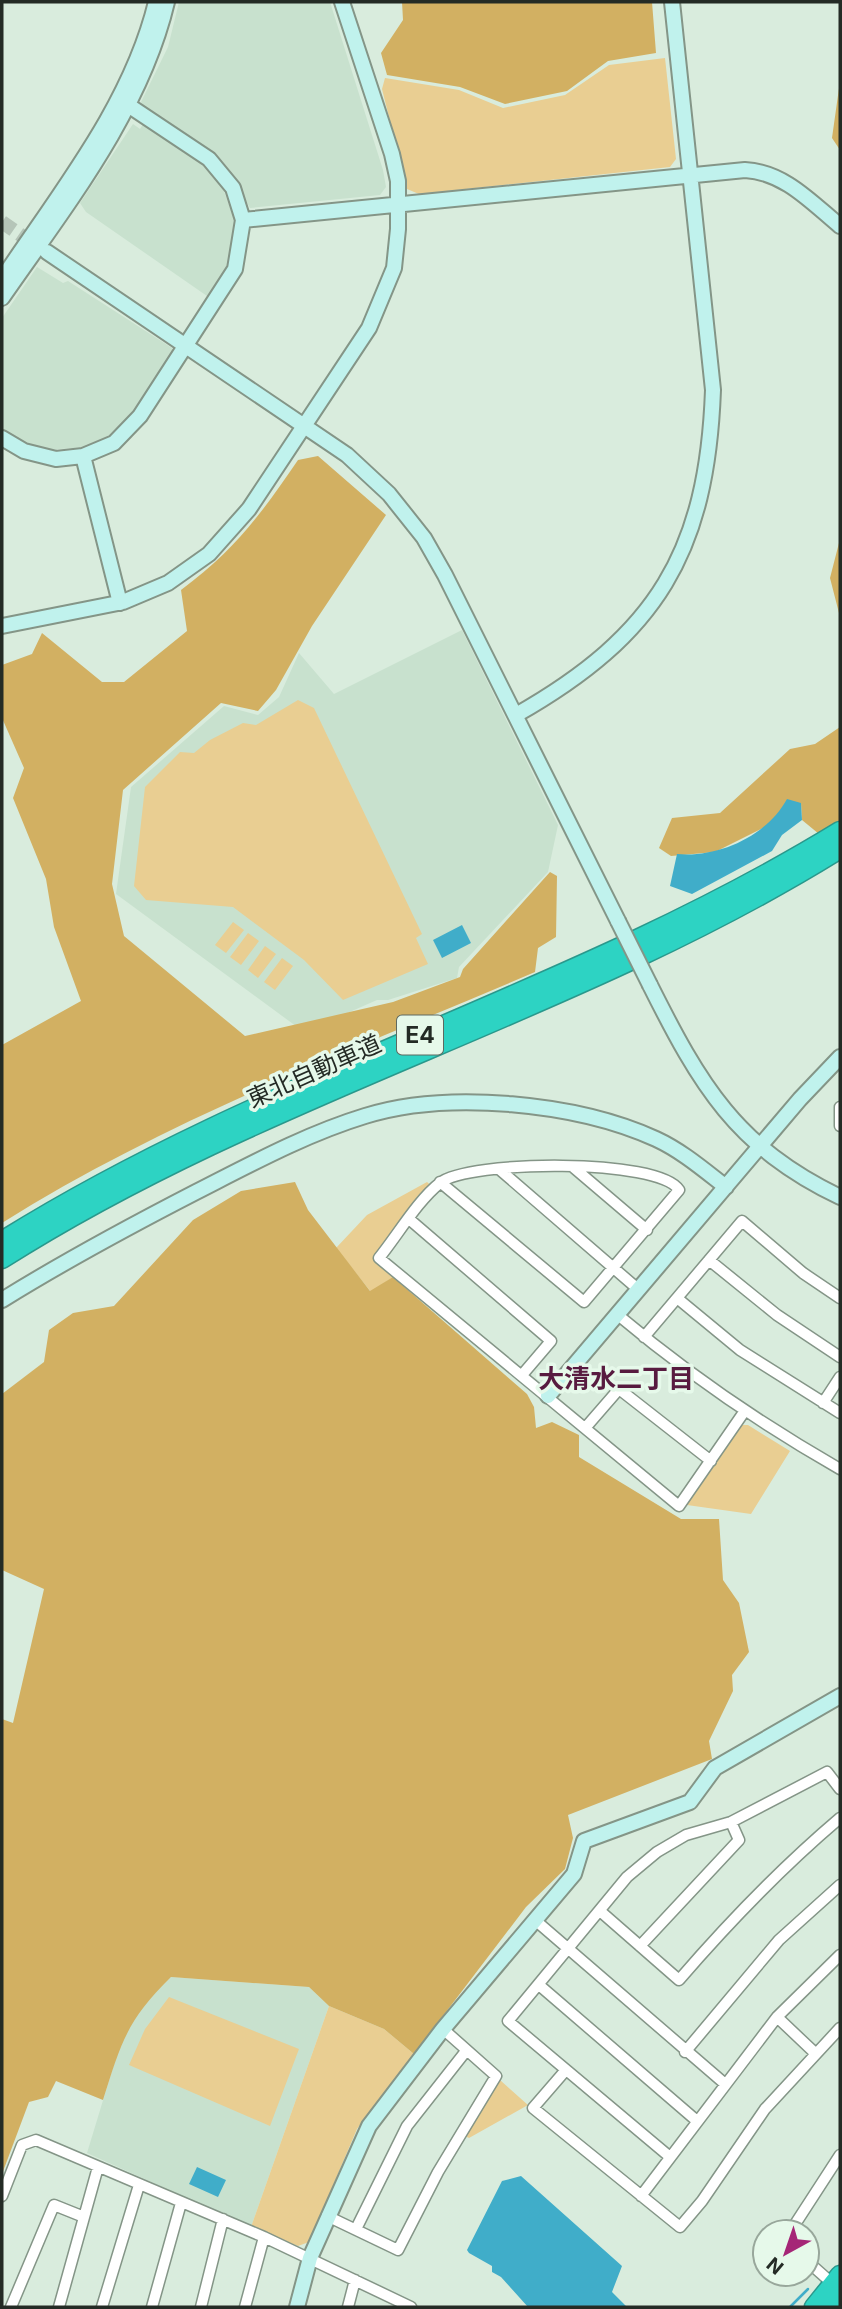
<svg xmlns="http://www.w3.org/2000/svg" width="842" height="2309" font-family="Inter,'Noto Sans JP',sans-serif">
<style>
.built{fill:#c8e1ce}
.green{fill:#e9ce92}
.forest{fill:#d2b062}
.water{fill:#40adc9}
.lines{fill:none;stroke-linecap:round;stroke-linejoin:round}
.stream{stroke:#40adc9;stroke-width:2.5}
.secondary-tunnel{stroke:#b5c5b8;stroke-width:14;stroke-dasharray:14 7;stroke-linecap:butt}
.street-casing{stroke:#849587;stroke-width:13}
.secondary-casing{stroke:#849587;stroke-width:18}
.highway-casing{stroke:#2a988c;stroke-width:21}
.street{stroke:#fff;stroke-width:10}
.secondary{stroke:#c0f2ed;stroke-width:14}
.highway{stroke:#2dd3c3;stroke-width:18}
.secondary-bridge-casing{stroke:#849587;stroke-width:18;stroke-linecap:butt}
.secondary-bridge{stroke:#c0f2ed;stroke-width:14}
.labels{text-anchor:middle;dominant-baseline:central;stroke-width:7;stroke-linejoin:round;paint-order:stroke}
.shield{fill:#e6f9ea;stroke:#5e6960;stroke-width:2}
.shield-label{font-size:23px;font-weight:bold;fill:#242b25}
.street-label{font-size:24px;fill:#242b25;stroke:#e6f9ea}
.neighbourhood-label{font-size:26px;font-weight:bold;fill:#581b40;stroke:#e6f9ea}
</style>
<rect width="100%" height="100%" fill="#d9ecdd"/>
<path class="built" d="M179 2H330L383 170 386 187 380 195 250 208 224 164 143 106 141 102 168 47Z
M133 124 140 129 143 124 202 164 223 188 236 225 228 270 213 294 207 296 86 212 80 203Z
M37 267 63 283 68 281 172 348V354L126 425 108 438 88 447 46 450 28 445 2 430V318Z
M462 630 558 825 548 872 459 967 457 978 388 1000H377L304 1032 116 894 131 787 224 706 258 715 279 697 299 653 334 694Z
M171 1977 309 1987 329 2006 251 2227 87 2153 122 2038 145 2002Z"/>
<path class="green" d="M665 58 676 159 670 167 419 194 407 189 382 89 385 78 459 90 503 108 565 95 609 65Z
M298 700 314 708 422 934 416 938 428 964 343 1000 304 960 233 907 146 900 134 886 145 787 180 752 194 753 210 740 243 723 256 725Z
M233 922 244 930 226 953 215 945Z
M248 933 259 941 241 965 230 957Z
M265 946 276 954 258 978 248 970Z
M282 958 293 966 275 990 264 982Z
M427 1182 433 1187 374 1257 393 1277 371 1292 336 1248 367 1215Z
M742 1425H748L790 1451 751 1514 687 1505Z
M169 1997 299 2049 270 2126 129 2065 145 2029Z
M329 2006 384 2029 414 2054 357 2129 309 2242 298 2246 251 2227Z
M500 2080 528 2105 469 2138 465 2136Z"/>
<path class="forest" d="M402 2H652L656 53 608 61 567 91 505 104 460 87 387 75 381 53 403 20Z
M840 81V150L832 138Z
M318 456 386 515 312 626 276 690 258 711 221 703 123 790 112 884 124 936 245 1036 393 1002 460 977 463 969 550 872 557 876 556 937 538 948 535 972C355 1049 168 1119 2 1223V1045L81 1001 54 927 46 879 13 798 24 768 2 718V665L32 654 42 633 102 682H124L187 631 181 590C235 550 261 514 298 460Z
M840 539V617L830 578Z
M840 727V820L819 834 802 820 801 803 765 827 715 852 671 856 659 848 672 818 720 813 790 749 815 744Z
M295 1182 308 1210 370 1291 393 1277 527 1394 534 1407 536 1428 552 1422 579 1435V1457L681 1519H719L723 1580 739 1603 749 1652 732 1675 733 1691 709 1741 712 1759 568 1815 573 1838 565 1869 526 1907 414 2054 384 2029 329 2006 309 1987 171 1977C127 2020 121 2043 103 2100L56 2081 48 2097 29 2102 2 2174V1719L13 1723 44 1589 2 1570V1394L44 1362 49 1330 73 1313 114 1306 193 1220 241 1191Z"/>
<path class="water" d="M787 799 801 803 802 820 782 835 772 851 692 894 670 886 677 854C718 858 767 836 787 799Z
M462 925 471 943 442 958 433 940Z
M197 2167 226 2180 218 2197 189 2184Z
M521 2176 622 2266 612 2292 627 2307H528L501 2277 492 2272V2266L469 2253 467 2250 502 2181Z"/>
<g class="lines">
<path class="stream" d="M790 2307 808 2289"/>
<path class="secondary-tunnel" d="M2 222 38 247"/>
<defs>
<path id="street" d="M840 1107V1126
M573 1167 647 1230
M499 1169 639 1290
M440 1182 584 1302 679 1190C659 1158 468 1160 440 1183 418 1200 397 1236 379 1258L679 1506 744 1412
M409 1219 551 1341 522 1375
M709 1260 777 1315 840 1357
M677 1298 740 1350 840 1413
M618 1315C688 1374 761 1424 840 1469
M644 1337 742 1221 803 1273 840 1298
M823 1403 840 1377
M586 1427 619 1389 711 1461
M600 1911 679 1980C730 1921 781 1868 840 1818
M535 1920 724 2083
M640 1946 739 1840 731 1822
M539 1985 697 2121
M777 2017 815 2053
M685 2052 779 1940 840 1885
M565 2071 533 2108 680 2227 702 2201 765 2109 840 2028
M670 2157 508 2021 627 1877 657 1852 686 1835 731 1822 827 1772 840 1789
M2 2196 22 2145 36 2140 264 2237 411 2307
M641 2196 777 2017 840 1955
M327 2216 398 2250 438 2172 496 2076 443 2029
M356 2229 407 2126 466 2051
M790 2232 840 2155
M807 2261 833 2284
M11 2307 54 2205 84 2217
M59 2307 98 2167
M102 2307 139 2185
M152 2307 181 2203
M201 2307 223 2219
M245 2307 264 2237
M348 2307 355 2280"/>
<path id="secondary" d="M243 220 745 170C784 172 811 202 840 226
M47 252 347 455 389 494 424 538 445 575 618 921
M2 279C60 192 131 105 156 2
M2 298C65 207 141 112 167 2
M2 438 24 451 56 459 83 456 114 443 140 416 235 269 243 220 233 188 209 159 128 105
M83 456 120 603
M2 626 123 602 168 583 209 554 249 509 369 328 394 268 398 229V181L392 154 342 2
M516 715C657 635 707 552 713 390L672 2
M650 985C700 1085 736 1147 840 1197
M2 1300C65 1261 130 1226 196 1192 251 1164 306 1134 365 1116 448 1090 577 1103 656 1139 682 1151 704 1170 726 1187
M548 1396 800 1099 840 1057
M297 2307 310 2258 369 2126 443 2029 574 1874 584 1841 690 1802 715 1768 840 1696"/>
<path id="highway" d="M2 1241C267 1075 574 994 840 831
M2 1259C266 1091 575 1014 840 849
M814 2307 840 2275
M833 2307 840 2298"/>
</defs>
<use href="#street" class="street-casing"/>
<use href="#secondary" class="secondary-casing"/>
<use href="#highway" class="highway-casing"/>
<use href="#street" class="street"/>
<use href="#secondary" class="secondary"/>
<use href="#highway" class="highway"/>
<defs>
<path id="secondary-bridge" d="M618 921 650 985"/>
</defs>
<use href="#secondary-bridge" class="secondary-bridge-casing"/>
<use href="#secondary-bridge" class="secondary-bridge"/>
</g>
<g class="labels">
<rect class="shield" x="397" y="1015.5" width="46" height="39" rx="5"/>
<g class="shield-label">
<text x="420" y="1035">E4</text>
</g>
<g class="street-label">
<text transform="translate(314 1071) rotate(-24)">東北自動車道</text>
</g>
<g class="neighbourhood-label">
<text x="616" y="1378">大清水二丁目</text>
</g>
</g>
<rect width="842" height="2309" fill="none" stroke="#242b25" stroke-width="7"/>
<g transform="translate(786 2253) rotate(220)"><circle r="33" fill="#e6f9ea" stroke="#98a79b" stroke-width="2"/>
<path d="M0-5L12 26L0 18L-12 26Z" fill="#a52677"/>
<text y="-10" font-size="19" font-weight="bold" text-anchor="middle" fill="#242b25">N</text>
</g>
</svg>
